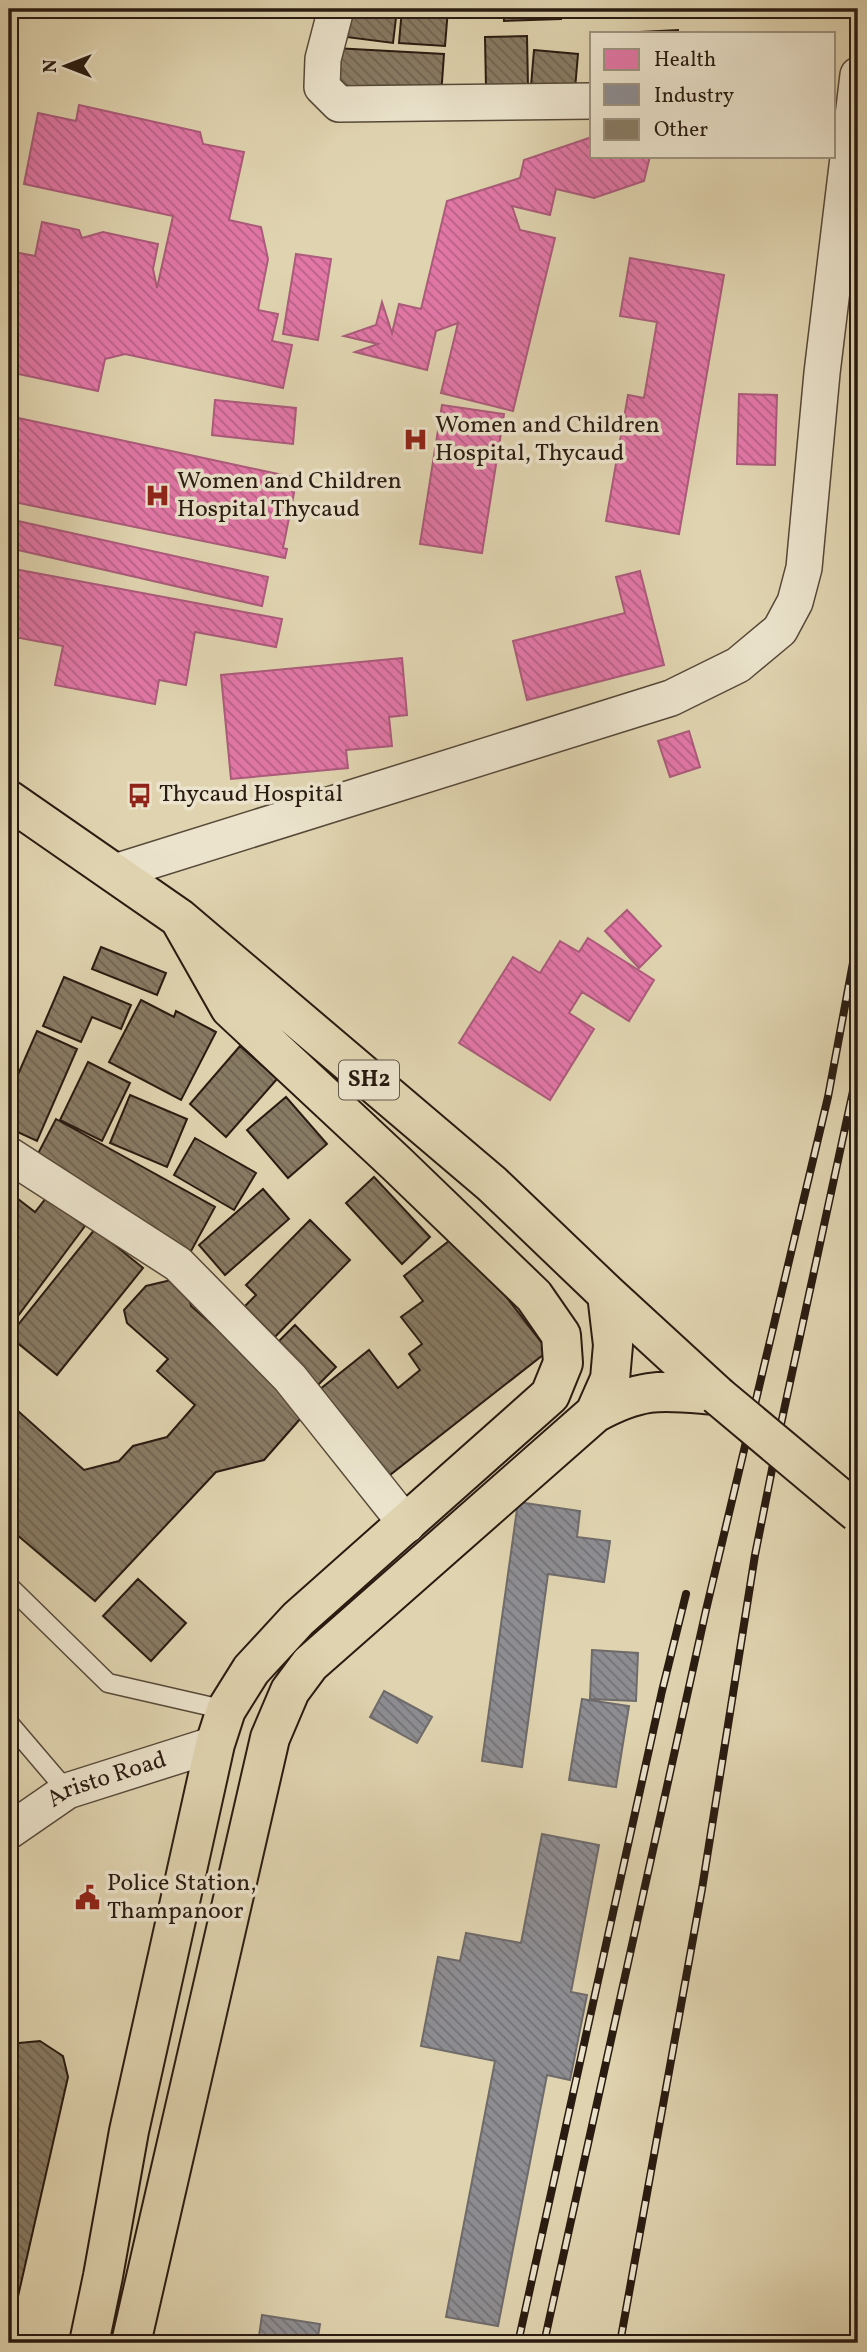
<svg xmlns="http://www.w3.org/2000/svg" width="867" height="2352" font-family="Vollkorn,serif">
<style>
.health{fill:url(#health-back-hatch);stroke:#ab5b7b;stroke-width:2}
.industry{fill:url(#industry-back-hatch);stroke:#6f6b6b;stroke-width:2}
.building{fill:url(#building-back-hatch);stroke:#291b11;stroke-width:2}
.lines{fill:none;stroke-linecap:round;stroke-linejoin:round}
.service-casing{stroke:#574939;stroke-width:21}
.minor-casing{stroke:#574939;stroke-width:38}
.primary-casing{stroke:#291b11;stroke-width:42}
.service{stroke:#ebe3cc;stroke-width:18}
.minor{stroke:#ebe3cc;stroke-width:35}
.primary{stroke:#e0d4b0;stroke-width:38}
.rail-casing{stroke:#291b11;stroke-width:8}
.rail{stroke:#ebe3cc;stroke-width:5;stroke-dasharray:16;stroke-linecap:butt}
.primary-bridge-casing{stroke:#291b11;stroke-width:42;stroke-linecap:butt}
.primary-bridge{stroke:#e0d4b0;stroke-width:38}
.labels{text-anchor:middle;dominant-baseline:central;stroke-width:7;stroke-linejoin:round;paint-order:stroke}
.shield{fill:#ebe3cc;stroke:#635749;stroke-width:2}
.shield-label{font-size:23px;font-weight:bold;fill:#291b11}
.poi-label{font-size:24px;fill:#291b11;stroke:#ebe3cc;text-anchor:start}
.street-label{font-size:24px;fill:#291b11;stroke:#ebe3cc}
</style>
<defs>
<pattern id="health-back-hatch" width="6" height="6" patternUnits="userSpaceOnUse" patternTransform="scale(1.75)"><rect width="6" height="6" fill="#e377a8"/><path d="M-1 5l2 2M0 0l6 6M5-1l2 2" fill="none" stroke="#b86187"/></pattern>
<pattern id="industry-back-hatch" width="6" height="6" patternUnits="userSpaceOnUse" patternTransform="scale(1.75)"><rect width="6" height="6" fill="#8d8d92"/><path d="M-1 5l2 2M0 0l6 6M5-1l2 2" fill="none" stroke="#737276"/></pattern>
<pattern id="building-back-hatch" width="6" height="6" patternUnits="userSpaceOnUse" patternTransform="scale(1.75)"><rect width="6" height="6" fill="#887b64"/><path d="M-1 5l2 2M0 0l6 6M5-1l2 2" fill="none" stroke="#6f6451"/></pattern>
</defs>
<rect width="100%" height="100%" fill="#e0d4b0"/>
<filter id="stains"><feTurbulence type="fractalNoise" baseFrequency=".00286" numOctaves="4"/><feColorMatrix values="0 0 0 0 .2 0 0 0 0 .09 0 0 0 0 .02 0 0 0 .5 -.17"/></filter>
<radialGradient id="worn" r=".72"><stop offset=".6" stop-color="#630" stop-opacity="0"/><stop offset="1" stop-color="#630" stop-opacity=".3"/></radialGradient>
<path class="health" d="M79 105 200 132 203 144 244 152 229 220 261 227 268 259 258 310 278 314 272 341 292 345 283 388 125 354 105 359 98 391 9 372V251L35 256 42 222 79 230 82 238 103 232 158 244 153 269 157 288 173 216 24 184 38 113 76 121Z
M592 137V156H650L644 181 594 198 556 189 550 215 512 206 520 230 555 238 513 411 441 393 458 323 436 331 427 370 355 352 378 344 344 336 376 325 382 302 392 333 399 304 421 309 447 201 520 178 524 160Z
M296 254 331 259 318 340 283 334Z
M630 258 724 275 679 534 606 521 628 395 644 398 657 322 620 316Z
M739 394 777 395 775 465 737 464Z
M215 400 296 408 293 444 212 435Z
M442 405 504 414 482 553 420 544Z
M9 416 297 478 283 548 287 549 285 558 9 501Z
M9 519 268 577 262 606 9 548Z
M9 568 282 619 276 647 195 632 186 685 159 680 155 704 55 685 63 646 9 636Z
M640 571 664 665 527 700 513 641 625 613 616 577Z
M402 658 407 715 389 717 392 746 346 750 348 768 231 779 221 675Z
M689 731 700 767 670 777 658 741Z
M627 910 661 946 639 968 605 931Z
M588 938 654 980 629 1021 582 992 569 1013 594 1029 550 1100 459 1043 513 957 540 973 560 941 579 952Z"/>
<path class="industry" d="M518 1502 580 1511 577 1537 610 1541 604 1582 548 1574 522 1767 482 1761Z
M592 1650 638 1653 636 1701 590 1699Z
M384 1691 432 1717 417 1743 370 1717Z
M582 1699 629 1706 616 1787 569 1780Z
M542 1834 599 1845 571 1992 587 1995 570 2080 547 2075 498 2326 446 2317 495 2061 421 2046 438 1957 460 1961 466 1933 521 1943Z
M262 2315 320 2324 317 2343H258Z"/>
<path class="building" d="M349 9H397L393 43 346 37Z
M402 9H448L445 46 399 43Z
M504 9H561V19L504 21Z
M635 9H701V16L635 11Z
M678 30V33H619Z
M527 36 528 88H486L485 37Z
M334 48 444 54 441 96 332 91Z
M534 50 578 54 575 89 531 86Z
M101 947 166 973 157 995 92 969Z
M64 977 131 1005 121 1029 92 1017 81 1042 43 1026Z
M141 1000 174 1017 176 1011 216 1032 181 1100 109 1062Z
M37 1031 77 1049 37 1141 9 1128V1095Z
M240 1046 277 1079 226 1137 190 1104Z
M88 1062 130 1083 102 1141 60 1120Z
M130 1095 187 1119 167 1167 110 1143Z
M286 1097 327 1144 288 1178 247 1130Z
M56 1119 215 1207 190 1253 32 1165Z
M195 1138 256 1173 234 1210 174 1175Z
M374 1177 430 1237 402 1264 346 1203Z
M263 1189 289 1219 225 1275 199 1245Z
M9 1192 35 1212 47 1197 85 1226 9 1328Z
M310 1220 350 1260 267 1345 236 1315 256 1295 246 1285Z
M95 1229 143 1268 57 1375 9 1336Z
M458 1234 548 1351 381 1482 314 1394 369 1350 398 1388 420 1370 409 1354 422 1344 401 1317 423 1301 404 1276Z
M184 1277 191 1306 308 1410 264 1460 216 1472 95 1601 9 1528V1403L84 1470 119 1461 133 1446 167 1437 195 1405 157 1371 168 1359 127 1323 124 1310 146 1286Z
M295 1325 336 1367 312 1391 271 1349Z
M138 1579 186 1623 151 1661 103 1616Z
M40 2041 63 2056 68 2077 9 2336V2050L19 2043Z"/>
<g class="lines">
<defs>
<path id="service" d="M9 1586 108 1683 226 1710
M9 1723 67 1791"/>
<g id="minor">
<path d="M336 9 323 59 322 87 339 104 592 101"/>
<path d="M115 872 671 698 738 665 780 630 795 602 804 568 822 373 858 75"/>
<path d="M9 1155 178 1264 290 1378 407 1525"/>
<path id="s1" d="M9 1831 67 1791 215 1744"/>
</g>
<path id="primary" d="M9 800 179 918 492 1184 607 1294 717 1395
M595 1413 610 1379 613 1345 607 1294
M89 2343 103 2276 129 2131 215 1744 226 1710 251 1670 298 1619 550 1395 563 1363 561 1335 534 1296 396 1163 230 1008 179 918
M131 2343 270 1738 290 1691 310 1664 595 1413C645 1386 663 1391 717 1395"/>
</defs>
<use href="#service" class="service-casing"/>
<use href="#minor" class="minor-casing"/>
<use href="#primary" class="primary-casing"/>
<use href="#service" class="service"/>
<use href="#minor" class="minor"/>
<use href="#primary" class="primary"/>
<defs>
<path id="rail" d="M518 2343 662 1691 686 1594
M544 2343 706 1610 828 1097 858 936
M620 2343 702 1889 755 1555 781 1424 858 1068"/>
</defs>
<use href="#rail" class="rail-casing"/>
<use href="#rail" class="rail"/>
<defs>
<path id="primary-bridge" d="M717 1395 858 1513"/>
</defs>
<use href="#primary-bridge" class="primary-bridge-casing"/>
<use href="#primary-bridge" class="primary-bridge"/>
</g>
<defs>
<symbol id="hospital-bare" viewBox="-9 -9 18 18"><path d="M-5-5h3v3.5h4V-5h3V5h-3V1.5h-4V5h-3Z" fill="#8f2418" stroke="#ebe3cc" stroke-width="2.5" paint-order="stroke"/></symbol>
<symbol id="bus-bare" viewBox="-9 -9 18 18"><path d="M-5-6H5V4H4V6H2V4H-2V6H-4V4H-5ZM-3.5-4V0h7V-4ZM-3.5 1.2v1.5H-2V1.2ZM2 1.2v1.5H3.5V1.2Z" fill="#8f2418" stroke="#ebe3cc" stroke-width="2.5" paint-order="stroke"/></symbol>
<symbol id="civic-bare" viewBox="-9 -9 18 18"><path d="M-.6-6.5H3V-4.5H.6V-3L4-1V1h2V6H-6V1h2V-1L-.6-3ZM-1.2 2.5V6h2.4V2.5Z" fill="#8f2418" stroke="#ebe3cc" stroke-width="2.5" paint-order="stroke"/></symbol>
</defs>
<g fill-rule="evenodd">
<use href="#hospital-bare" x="398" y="422" width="35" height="35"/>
<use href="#hospital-bare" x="140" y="478" width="35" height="35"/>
<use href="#bus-bare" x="122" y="778" width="35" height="35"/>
<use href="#civic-bare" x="70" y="1880" width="35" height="35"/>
</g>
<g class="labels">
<rect class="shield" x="339" y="1060.5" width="60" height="39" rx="5"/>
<g class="shield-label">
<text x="369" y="1080">SH2</text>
</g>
<g class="poi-label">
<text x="435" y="426">Women and Children<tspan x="435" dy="28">Hospital, Thycaud</tspan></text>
<text x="177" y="482">Women and Children<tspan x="177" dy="28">Hospital Thycaud</tspan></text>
<text x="159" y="795">Thycaud Hospital</text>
<text x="107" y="1884">Police Station,<tspan x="107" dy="28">Thampanoor</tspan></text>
</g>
<g class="street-label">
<text stroke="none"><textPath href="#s1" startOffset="112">Aristo Road</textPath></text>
</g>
</g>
<rect width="867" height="2352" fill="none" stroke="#e0d4b0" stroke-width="35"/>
<rect x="10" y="10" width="846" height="2331" fill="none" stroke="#291b11" stroke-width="3.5"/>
<rect x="18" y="18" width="832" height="2317" fill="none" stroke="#291b11" stroke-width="2"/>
<rect x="590" y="32" width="245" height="126" fill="#ebe3cc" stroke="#9d9381" stroke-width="2"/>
<rect x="604" y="49" width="35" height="21" fill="#e377a8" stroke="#9d9381" stroke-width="2"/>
<text x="654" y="66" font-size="21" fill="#291b11">Health</text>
<rect x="604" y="84" width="35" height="21" fill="#8d8d92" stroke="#9d9381" stroke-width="2"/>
<text x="654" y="102" font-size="21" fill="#291b11">Industry</text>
<rect x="604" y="119" width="35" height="21" fill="#887b64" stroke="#9d9381" stroke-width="2"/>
<text x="654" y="136" font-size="21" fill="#291b11">Other</text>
<g transform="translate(66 66) rotate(270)" stroke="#ebe3cc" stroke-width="5" paint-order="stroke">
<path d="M0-5L12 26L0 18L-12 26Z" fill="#291b11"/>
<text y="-10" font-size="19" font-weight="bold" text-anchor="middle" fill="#291b11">N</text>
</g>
<rect width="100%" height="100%" filter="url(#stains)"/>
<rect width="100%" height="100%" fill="url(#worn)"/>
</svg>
